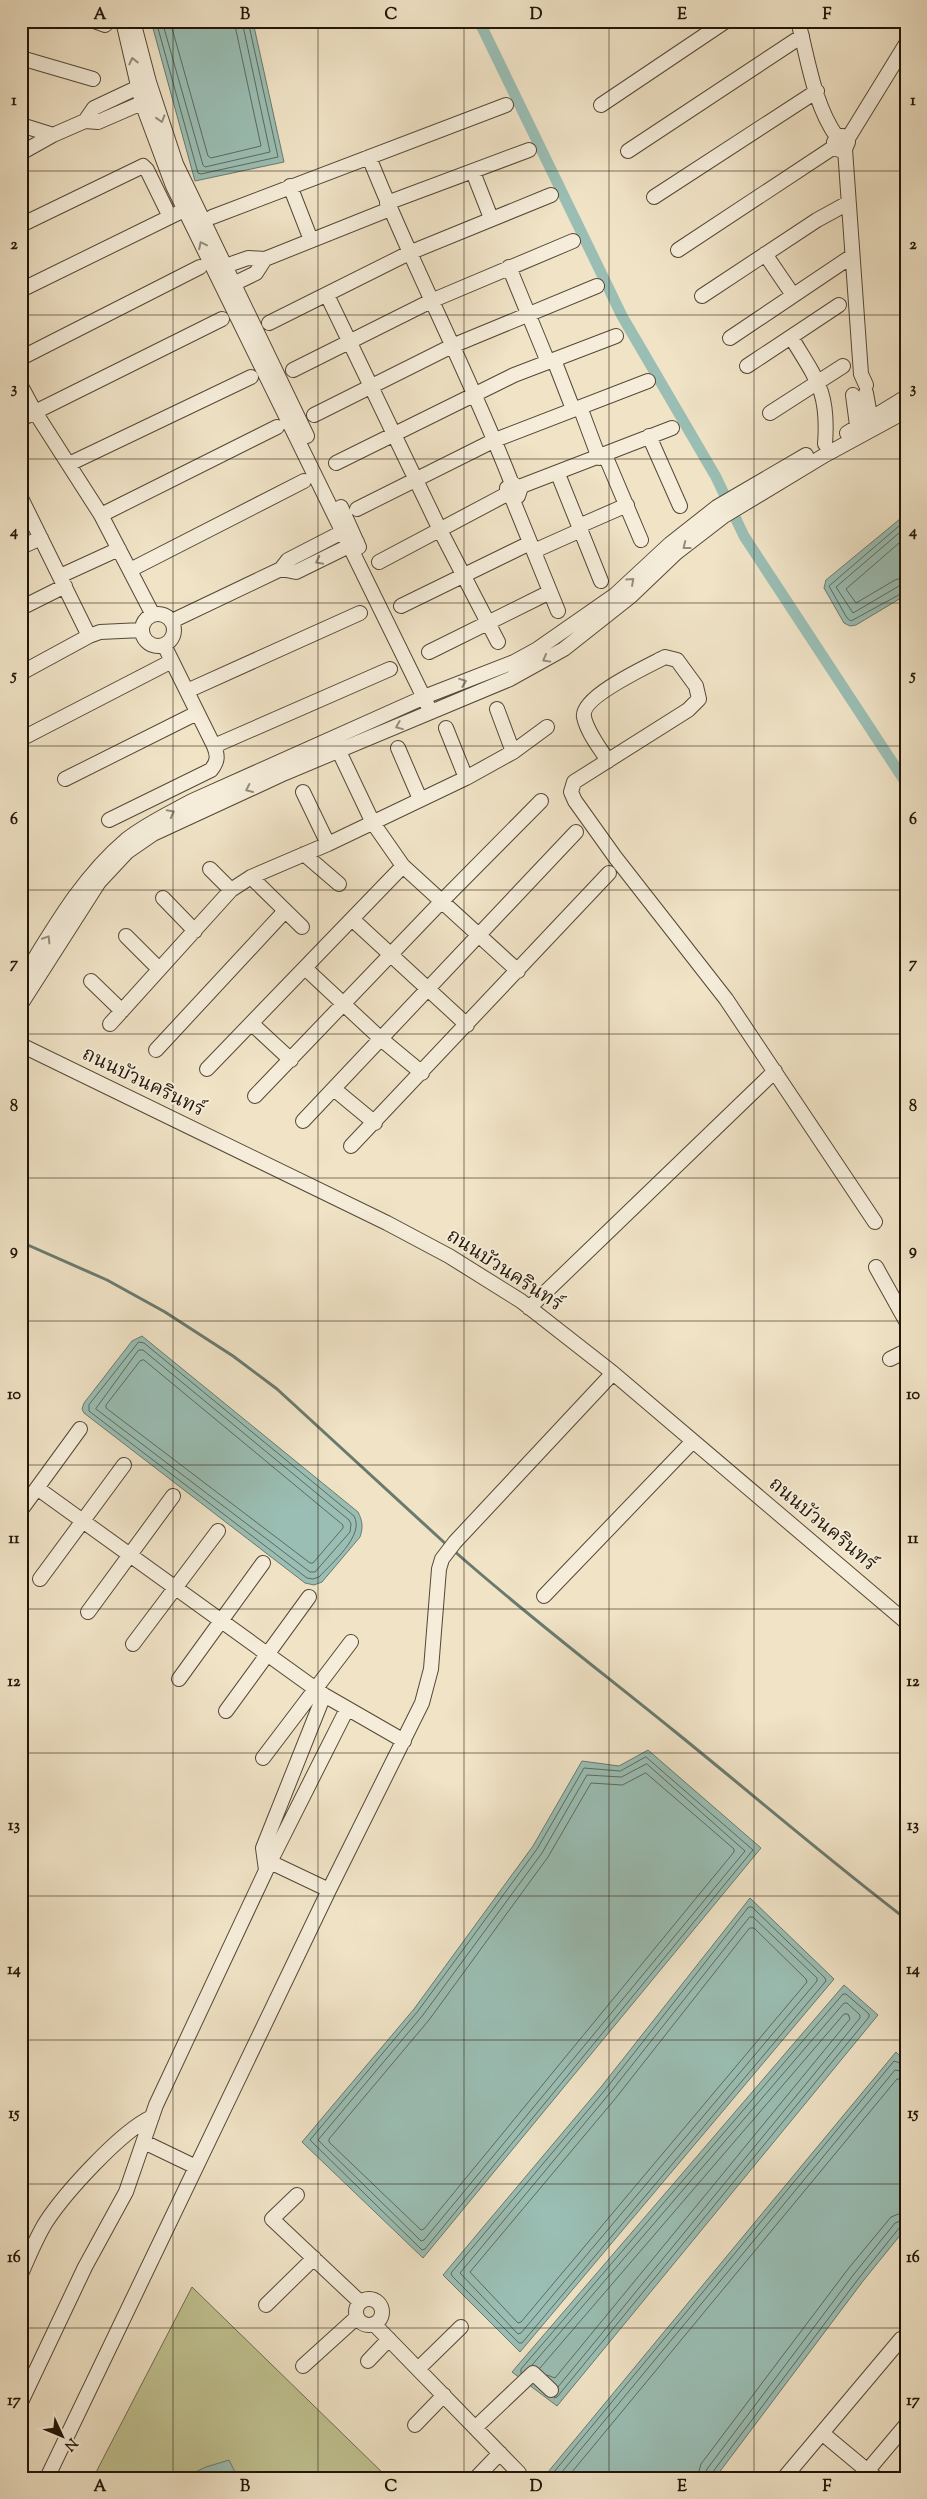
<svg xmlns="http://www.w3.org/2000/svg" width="927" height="2499" font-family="'Sorts Mill Goudy','Noto Serif Thai',serif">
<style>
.green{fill:#c0c291;stroke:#706c4c}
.water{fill:#9abeb4;stroke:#6a7a6f}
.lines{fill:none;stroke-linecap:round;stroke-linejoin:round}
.shore{stroke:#5e6a5e;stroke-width:1}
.stream{stroke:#6a7a6f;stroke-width:3}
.canal{stroke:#9abeb4;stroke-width:11}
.minor-casing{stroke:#554837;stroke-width:16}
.minor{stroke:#f5edda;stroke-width:14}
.oneway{stroke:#968c7b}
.grid{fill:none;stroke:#211507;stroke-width:1;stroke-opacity:0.55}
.labels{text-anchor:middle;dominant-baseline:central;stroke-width:4;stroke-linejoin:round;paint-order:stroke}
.street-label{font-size:20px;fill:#211507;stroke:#f5edda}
.neatline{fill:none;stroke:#211507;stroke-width:2}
.grid-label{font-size:16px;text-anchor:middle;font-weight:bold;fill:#211507}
</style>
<rect width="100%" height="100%" fill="#f0e3c6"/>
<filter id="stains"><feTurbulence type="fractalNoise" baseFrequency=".004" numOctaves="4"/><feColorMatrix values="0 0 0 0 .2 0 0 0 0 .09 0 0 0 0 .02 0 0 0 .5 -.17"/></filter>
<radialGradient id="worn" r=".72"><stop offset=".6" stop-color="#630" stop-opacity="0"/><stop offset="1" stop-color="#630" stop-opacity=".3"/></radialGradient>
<path class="green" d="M192 2287 388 2478H93Z"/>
<path class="water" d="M151 21 253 22 284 162 195 181Z
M906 514V595L856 625 850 626 844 623 824 588 826 580Z
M142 1336 358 1512C363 1522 363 1528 360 1537L322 1582 314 1585 305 1583 84 1413 82 1409 84 1403 132 1341Z
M648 1750 761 1848 423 2258 302 2142 414 2009 533 1846 582 1761 619 1766Z
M750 1898 834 1979 520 2352 443 2275 601 2087Z
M844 1985 878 2015 557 2406 512 2372Z
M896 2052 906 2062V2228L863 2281 715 2478H543Z
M229 2460 238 2478H183L206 2467Z"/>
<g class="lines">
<path class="shore" d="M156 21 198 173 201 174 278 157 248 21
M162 21 203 165 205 167 270 152 242 21
M170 21 208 156 211 158 261 146 234 21
M906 520 829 586 847 618 851 621 906 591
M906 527 836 587 853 613 899 586 906 585
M906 537 846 589 856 603 895 580 906 577
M139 1342 144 1343 354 1516C365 1535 332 1563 319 1577L313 1579 307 1578 89 1411V1405Z
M139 1350H143L349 1520 351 1524 350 1532 315 1572H310L96 1409Z
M144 1360 343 1525V1528L313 1563H310L106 1408V1405L140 1361Z
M646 1757 753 1850 425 2249 422 2250 310 2140 418 2011 537 1849 584 1768 620 1771Z
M647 1764 745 1851 424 2240 421 2241 318 2140 423 2015 542 1853 587 1775 621 1777Z
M646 1773 734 1849V1852L424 2229 421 2230 329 2142V2139L429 2020 548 1857 591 1783 622 1785Z
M749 1907H752L825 1978 826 1981 522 2343H519L452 2276 451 2273 605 2090Z
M750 1917H753L817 1978V1981L521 2333 518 2334 460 2273 609 2094Z
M750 1928H754L806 1979 807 1982 521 2322 518 2323 470 2272 615 2099Z
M532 2365 844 2003H847L860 2015V2018L558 2387
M540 2368 844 2014H848L850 2019 555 2378 547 2375
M521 2373V2369L843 1994H846L869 2014V2017L557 2397 554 2398
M549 2478 894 2061 906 2065
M557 2478 895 2070 906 2072
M567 2478 897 2079H906
M697 2478 701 2464 848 2269 891 2217 906 2211
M705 2478 707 2469 854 2274 895 2223 906 2219
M711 2478 712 2473 859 2278 900 2227 906 2225"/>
<path class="stream" d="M21 1242 107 1280 165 1312 233 1356 277 1389 448 1546
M453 1550C524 1613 599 1670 673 1730 751 1793 826 1858 906 1919"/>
<path class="canal" d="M479 21 622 316 716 477 744 536 906 783"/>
<defs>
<path id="minor" d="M94 21 105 25
M123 21 142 103 173 186 428 706
M133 21 149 82 176 164 307 436
M798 21C808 59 814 105 837 137
M21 58 93 79
M601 105 726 21
M85 121 94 108 147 83
M21 125 53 135
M847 140 906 44
M845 149 839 150 834 147V142L837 137 843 136 848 142 845 149 861 374 866 385
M628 151 802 36
M21 153 53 135 85 121 98 122 151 99
M369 157C413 268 469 373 512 484
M473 172 491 218
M290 186 311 240
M654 197 817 91
M387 203 529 150
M212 217 506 105
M21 225 143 166 147 170 170 217
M678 250 834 147
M765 254 793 295
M509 267 548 362
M217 269 248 258 265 259 390 209
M225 288 256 273 265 259
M21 290 178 213
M327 295 440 530 498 642
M702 296 817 220 848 203
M269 323 409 253 551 195
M791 337C817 380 829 392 825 444
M730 338 852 256
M21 358 200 267
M554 360 573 409
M747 366 839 305
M293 370 431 301 573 241
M21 386 35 412 101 515 153 615
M866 393 872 427
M853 395 858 433
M580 407 599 458
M770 413 843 366
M314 415 452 346 597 286
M21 419 222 319
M847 433 906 397
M649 436 680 506
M605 455 641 540
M336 463 514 375 616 336
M69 464 251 377
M558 474 601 581
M519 487 672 428
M21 498 89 636
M512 498 518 496 520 490 514 484 507 488V494L512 498 558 611
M341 507 359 547
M357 509 495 440 648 381
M101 515 277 427
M579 526 627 505
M21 547 41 538
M534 551 581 530
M379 562 507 494
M281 569 296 572 357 542
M130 570 304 481
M60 576 119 549
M401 606 530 543
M21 608 65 586
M142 630a16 16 0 1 1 32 0a16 16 0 1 1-32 0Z
M172 621 281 569 288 560 350 528
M429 652 550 592
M21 673 89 636 100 632 142 630
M187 691 360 613
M497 709 513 752
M446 728 466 778
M21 739 172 661
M335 743 373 823 403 866 518 971
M214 746 390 669
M398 748 420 799
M608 761C600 748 587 732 584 717 580 697 648 666 665 657L677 660 696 686 699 699 688 710 574 782 571 792 575 801 615 857 726 999 875 1222
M65 779 197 713
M303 792 328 844
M109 820 211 770C218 761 218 756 214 746L164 645
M304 854 339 884
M210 869 231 890
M251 877 302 927
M163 898 195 931
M352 919 467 1025
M126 936 159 969
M305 968 381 1039 422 1073
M21 981C52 931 81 878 126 840 146 824 170 813 192 801L429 695 514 662 536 650 615 595 670 544 717 507 806 455
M91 981 122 1011
M21 1004 99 882 127 852 153 834 285 773 510 679 564 649 631 596 676 553 724 516 825 455 906 411
M110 1024 231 890 251 877 328 844 466 778 513 752 547 727
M252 1024 291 1060
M21 1045 387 1223 449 1256 521 1301 613 1373 906 1622
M156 1050 285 911
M207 1069 403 866
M334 1089 375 1123
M255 1096 441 902 541 801
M303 1121 576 832
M351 1146 609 873
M876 1267 906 1321
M529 1308 775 1071
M890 1359 906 1351
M37 1488 324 1695 404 1741
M21 1510 80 1429
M40 1579 124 1465
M544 1596 693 1441
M88 1612 173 1496
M133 1644 218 1531
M179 1679 263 1563
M226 1711 309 1597
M263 1758 351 1642
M270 1862 329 1890
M266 1870 263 1848 324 1695
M144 2142 196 2167
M297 2195 272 2219 360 2302
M21 2274C29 2256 36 2238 46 2222 65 2193 121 2131 152 2117
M356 2312a13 13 0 1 1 26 0a13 13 0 1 1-26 0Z
M266 2305 314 2258
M374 2324 519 2473
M368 2361 389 2339
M303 2366 356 2318
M418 2369 461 2327
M21 2402 85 2267 126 2192 156 2105 270 1862 347 1709
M415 2425 444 2395
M475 2428 533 2373 551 2390
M822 2433 876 2478
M863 2476 906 2425
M47 2478 329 1890 422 1703 431 1669 439 1569 442 1559 455 1542 613 1373
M476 2478 500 2453
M784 2478 901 2339 906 2337"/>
</defs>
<use href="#minor" class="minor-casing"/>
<use href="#minor" class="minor"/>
</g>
<defs><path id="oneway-chevron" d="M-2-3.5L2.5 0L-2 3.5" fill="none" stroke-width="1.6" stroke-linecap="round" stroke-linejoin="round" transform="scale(1.25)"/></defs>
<g class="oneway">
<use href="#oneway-chevron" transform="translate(133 61) rotate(-103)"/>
<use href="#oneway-chevron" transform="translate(161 119) rotate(73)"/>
<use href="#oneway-chevron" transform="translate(202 245) rotate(-116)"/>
<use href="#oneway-chevron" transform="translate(686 546) rotate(142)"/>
<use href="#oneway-chevron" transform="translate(319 561) rotate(153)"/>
<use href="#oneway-chevron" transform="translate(631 581) rotate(-42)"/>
<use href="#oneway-chevron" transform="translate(546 659) rotate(151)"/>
<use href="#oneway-chevron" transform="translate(463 682) rotate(-21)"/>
<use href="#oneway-chevron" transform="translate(399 726) rotate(158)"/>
<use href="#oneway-chevron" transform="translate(249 789) rotate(155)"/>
<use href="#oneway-chevron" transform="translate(171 813) rotate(-28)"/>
<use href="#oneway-chevron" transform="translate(47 939) rotate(-58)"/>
</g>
<path class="grid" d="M173 21V2478M318 21V2478M464 21V2478M609 21V2478M754 21V2478M21 171H906M21 315H906M21 459H906M21 603H906M21 746H906M21 890H906M21 1034H906M21 1178H906M21 1321H906M21 1465H906M21 1609H906M21 1753H906M21 1896H906M21 2040H906M21 2184H906M21 2328H906"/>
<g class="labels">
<g class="street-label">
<text transform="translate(143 1083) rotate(26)">ถนนบัวนครินทร์</text>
<text transform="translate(504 1271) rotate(33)">ถนนบัวนครินทร์</text>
<text transform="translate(822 1525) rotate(40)">ถนนบัวนครินทร์</text>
</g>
</g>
<rect width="927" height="2499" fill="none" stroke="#f0e3c6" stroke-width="55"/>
<g transform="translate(62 2436) rotate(134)" stroke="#f5edda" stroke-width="4" paint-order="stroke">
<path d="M0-4L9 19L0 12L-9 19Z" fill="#211507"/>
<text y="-8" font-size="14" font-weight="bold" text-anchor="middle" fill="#211507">N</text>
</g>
<rect x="28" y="28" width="872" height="2444" class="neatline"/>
<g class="grid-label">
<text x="100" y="19">A</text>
<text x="245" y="19">B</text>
<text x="391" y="19">C</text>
<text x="536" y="19">D</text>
<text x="682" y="19">E</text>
<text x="827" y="19">F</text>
<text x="14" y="105">1</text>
<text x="913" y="105">1</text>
<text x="14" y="249">2</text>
<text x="913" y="249">2</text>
<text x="14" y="393">3</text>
<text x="913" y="393">3</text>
<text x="14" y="536">4</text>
<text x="913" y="536">4</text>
<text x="14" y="680">5</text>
<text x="913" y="680">5</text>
<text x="14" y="824">6</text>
<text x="913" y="824">6</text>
<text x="14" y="968">7</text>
<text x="913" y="968">7</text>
<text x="14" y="1111">8</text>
<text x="913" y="1111">8</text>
<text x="14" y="1255">9</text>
<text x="913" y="1255">9</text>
<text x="14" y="1399">10</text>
<text x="913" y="1399">10</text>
<text x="14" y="1543">11</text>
<text x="913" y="1543">11</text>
<text x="14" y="1686">12</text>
<text x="913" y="1686">12</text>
<text x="14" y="1830">13</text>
<text x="913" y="1830">13</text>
<text x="14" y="1974">14</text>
<text x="913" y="1974">14</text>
<text x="14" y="2118">15</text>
<text x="913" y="2118">15</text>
<text x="14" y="2262">16</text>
<text x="913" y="2262">16</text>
<text x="14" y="2405">17</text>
<text x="913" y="2405">17</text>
<text x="100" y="2491">A</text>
<text x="245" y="2491">B</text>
<text x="391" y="2491">C</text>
<text x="536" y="2491">D</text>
<text x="682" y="2491">E</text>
<text x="827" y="2491">F</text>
</g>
<rect width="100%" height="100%" filter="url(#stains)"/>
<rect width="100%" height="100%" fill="url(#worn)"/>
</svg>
